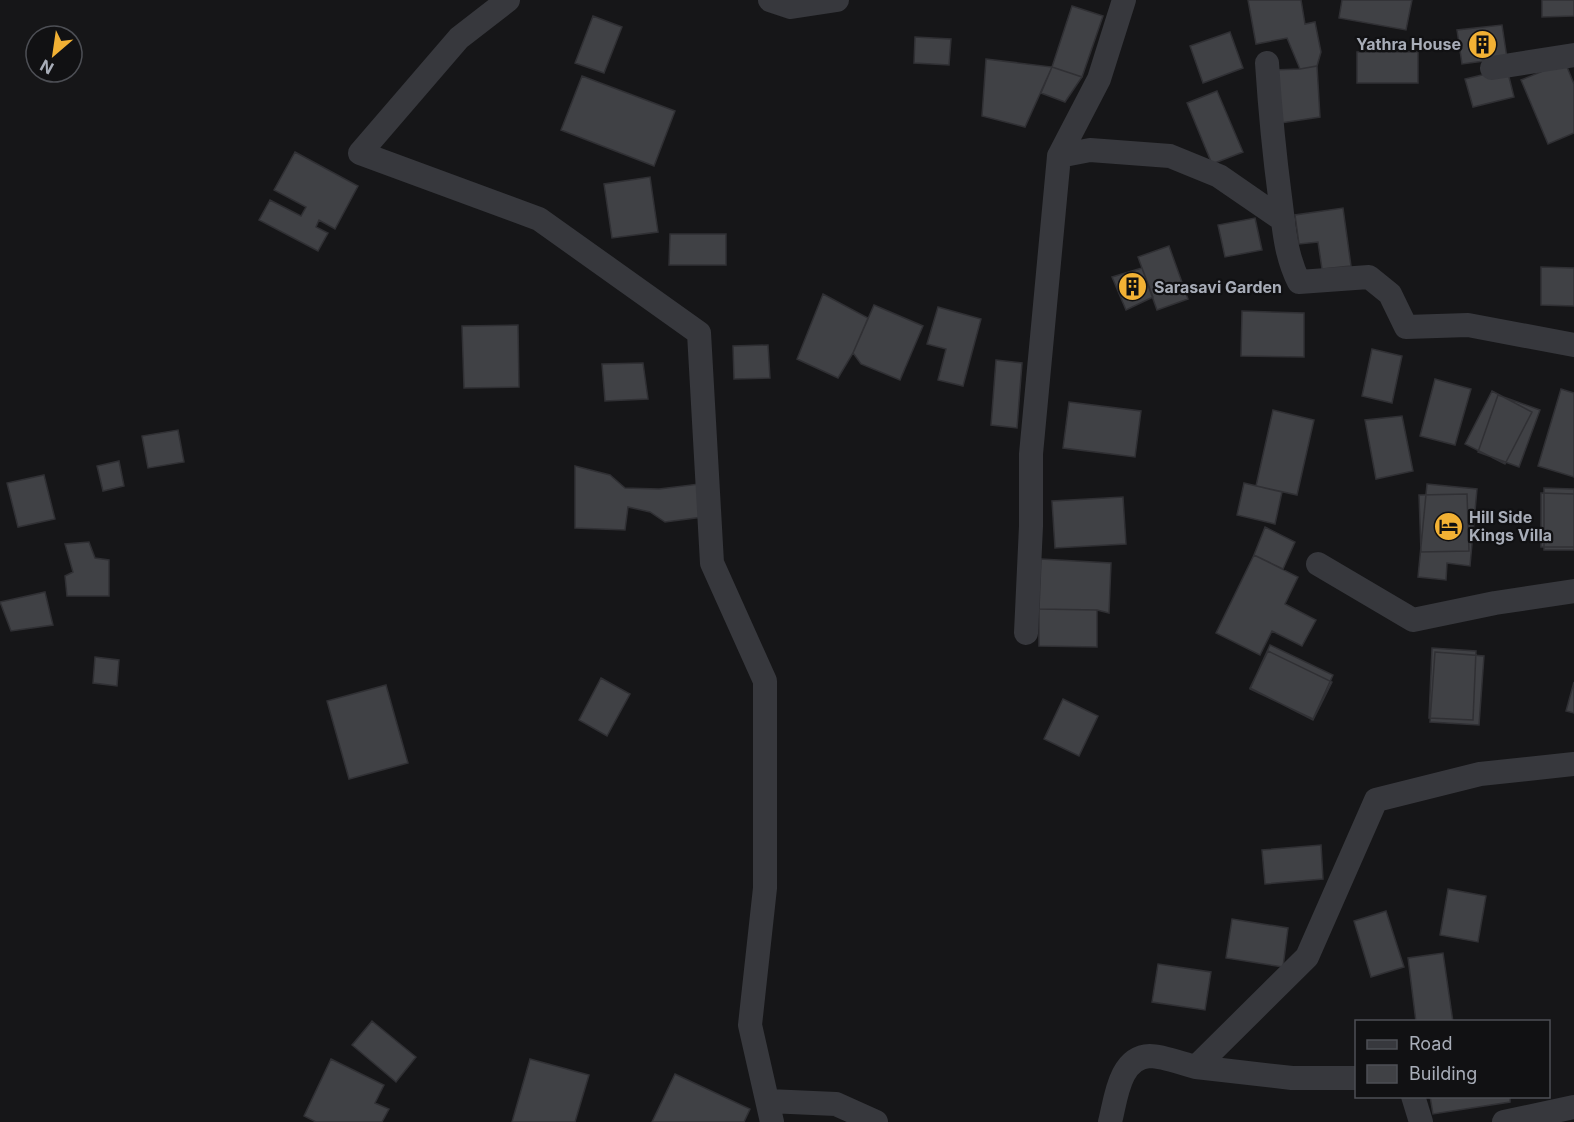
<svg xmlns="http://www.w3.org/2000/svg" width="1574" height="1122" font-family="Inter,sans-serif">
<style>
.building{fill:#404145;stroke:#303034;stroke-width:1.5}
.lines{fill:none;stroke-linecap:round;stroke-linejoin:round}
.street{stroke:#37383d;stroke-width:24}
.labels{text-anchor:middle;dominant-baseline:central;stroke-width:4.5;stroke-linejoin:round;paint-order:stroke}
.poi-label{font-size:16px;font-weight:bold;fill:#a8adb8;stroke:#111113;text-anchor:start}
</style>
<rect width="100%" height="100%" fill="#161618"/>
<path class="building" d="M1248 0H1301L1305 24 1315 22 1321 52 1317 66 1300 69 1287 38 1256 44Z
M1342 0H1412L1406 30 1339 18Z
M1542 0H1574V16L1542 17Z
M1072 6 1103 16 1082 77 1052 67Z
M593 16 622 27 604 73 575 63Z
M1502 25 1507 58 1462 64 1457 30Z
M1230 32 1243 68 1203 83 1190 46Z
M915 37 951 39 949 65 914 63Z
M1357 52H1418V83H1357Z
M986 59 1052 67 1025 127 982 116Z
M1565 62 1574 84V133L1548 144 1521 80Z
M1317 66 1320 117 1281 123 1273 70 1300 69Z
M1052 67 1082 77 1065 102 1041 93Z
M1507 69 1514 97 1473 107 1465 79Z
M582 76 675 111 654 166 561 130Z
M1217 91 1243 152 1212 164 1187 103Z
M295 152 358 186 335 229 319 220 316 227 328 233 318 251 259 220 270 200 301 216 306 207 274 190Z
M650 177 658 232 612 238 604 184Z
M1343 208 1351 266 1322 269 1318 242 1299 244 1295 215Z
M1255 218 1262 250 1225 257 1218 225Z
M670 234H726V265H669Z
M1169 246 1188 299 1157 310 1138 257Z
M1541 267 1574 268V306L1541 305Z
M1142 268 1153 297 1126 310 1112 277Z
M823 294 868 318 853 353 838 378 797 359Z
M874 305 923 326 900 380 861 364 853 353Z
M938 307 981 319 963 386 938 380 946 349 927 344Z
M1242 311 1304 313V357L1241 356Z
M518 325 519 387 464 388 462 326Z
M768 345 770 378 734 379 733 346Z
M1372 349 1402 356 1392 403 1362 396Z
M996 360 1022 363 1017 428 991 425Z
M643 363 648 399 605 401 602 364Z
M1435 379 1471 389 1455 445 1420 436Z
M1561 389 1574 393V477L1538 466Z
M1492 391 1532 412 1505 464 1465 444Z
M1498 395 1540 410 1519 467 1478 452Z
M1069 402 1141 411 1135 457 1063 448Z
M1273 410 1314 420 1297 495 1256 486Z
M1402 416 1413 471 1376 479 1365 420Z
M178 430 184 462 148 468 142 436Z
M119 461 124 486 103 491 97 466Z
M575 466 610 475 625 488 659 489 699 484 703 517 665 522 650 512 628 507 625 530 575 528Z
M44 475 55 519 18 527 7 483Z
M1244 483 1282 492 1275 524 1237 515Z
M1427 484 1477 489 1470 566 1447 563 1446 580 1418 577Z
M1544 488 1574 489V550H1544Z
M1541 493 1574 494V547H1541Z
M1467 494 1469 551 1421 552 1419 495Z
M1123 497 1126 544 1055 548 1052 501Z
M1265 527 1295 542 1283 569 1254 555Z
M89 542 95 558 109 560V596H67L65 576 73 572 65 544Z
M1254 555 1298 577 1285 604 1316 620 1302 646 1272 631 1260 655 1216 633Z
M1041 559 1111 563 1109 613 1097 610 1039 609Z
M45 592 53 625 11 631 0 602Z
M1039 609 1097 610V647L1039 646Z
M1270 645 1333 675 1313 719 1250 689Z
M1432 648 1476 651 1473 720 1429 718Z
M1268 651 1332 682 1313 720 1250 688Z
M1435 652 1484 656 1479 725 1430 722Z
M95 657 119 660 117 686 93 683Z
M601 678 630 694 607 736 579 720Z
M1574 682V713L1566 711Z
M386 685 408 763 349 779 327 701Z
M1063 699 1098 716 1079 756 1044 739Z
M1321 845 1323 879 1265 884 1262 850Z
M1448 889 1486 896 1478 942 1440 935Z
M1386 911 1404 967 1371 977 1354 921Z
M1232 919 1288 928 1283 967 1226 958Z
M1443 953 1453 1022H1416L1408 958Z
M1158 964 1211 972 1205 1010 1152 1002Z
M372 1021 416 1057 396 1082 352 1045Z
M331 1059 384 1085 375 1103 389 1109 382 1122H316L304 1116Z
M530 1059 589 1075 575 1122H512Z
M675 1074 750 1109 744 1122H652Z
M1430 1096H1510V1102L1433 1114Z"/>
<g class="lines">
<path class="street" d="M508 0 459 38 360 153 539 219 699 333 712 563 765 681V888L750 1025 772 1122
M770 0 791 7 837 0
M1124 0 1099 79 1059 156 1090 150 1170 156 1219 176 1283 220
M1267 63C1270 108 1274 152 1280 197 1284 227 1285 254 1299 282L1369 277 1390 294 1406 327 1468 325 1574 345
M1492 68 1574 55
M1318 564 1413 620 1495 603 1574 591
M1026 633 1031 526V454L1059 156
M1196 1067 1292 1078H1356
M1413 1096 1421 1122
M768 1101 836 1104 876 1122
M1110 1122C1116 1099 1119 1057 1150 1056 1163 1056 1183 1064 1196 1067L1307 957 1376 800 1480 774 1574 764
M1504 1122 1574 1107"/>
</g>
<defs>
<symbol id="building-disc" viewBox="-11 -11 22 22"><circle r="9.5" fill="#f2b134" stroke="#111113"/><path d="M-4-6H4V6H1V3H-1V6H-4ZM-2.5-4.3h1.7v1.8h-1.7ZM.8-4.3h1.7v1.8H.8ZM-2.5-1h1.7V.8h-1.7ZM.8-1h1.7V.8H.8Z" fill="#111"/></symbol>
<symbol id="hotel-disc" viewBox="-11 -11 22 22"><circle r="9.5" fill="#f2b134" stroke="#111113"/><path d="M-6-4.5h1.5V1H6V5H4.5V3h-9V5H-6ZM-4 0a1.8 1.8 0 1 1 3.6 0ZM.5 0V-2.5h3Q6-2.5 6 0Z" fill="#111"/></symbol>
</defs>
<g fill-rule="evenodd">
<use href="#building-disc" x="1466" y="28" width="33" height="33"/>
<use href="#building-disc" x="1116" y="270" width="33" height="33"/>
<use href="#hotel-disc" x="1432" y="510" width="33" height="33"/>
</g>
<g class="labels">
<g class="poi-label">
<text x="1461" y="44" text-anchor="end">Yathra House</text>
<text x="1154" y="287">Sarasavi Garden</text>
<text x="1469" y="517">Hill Side<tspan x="1469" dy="18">Kings Villa</tspan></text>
</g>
</g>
<rect x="1355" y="1020" width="195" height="78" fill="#111113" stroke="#4d4f55" stroke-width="1.5"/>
<rect x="1367" y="1040" width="30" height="9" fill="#37383d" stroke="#4d4f55" stroke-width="1.5"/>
<text x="1409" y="1050" font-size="18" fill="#a8adb8">Road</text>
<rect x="1367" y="1065" width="30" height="18" fill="#404145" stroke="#4d4f55" stroke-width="1.5"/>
<text x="1409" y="1080" font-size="18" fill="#a8adb8">Building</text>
<g transform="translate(54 54) rotate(209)"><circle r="28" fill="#111113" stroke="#4d4f55" stroke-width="1.5"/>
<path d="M0-4.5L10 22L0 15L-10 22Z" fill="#f2b134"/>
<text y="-9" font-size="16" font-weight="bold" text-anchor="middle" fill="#a8adb8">N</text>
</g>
</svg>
